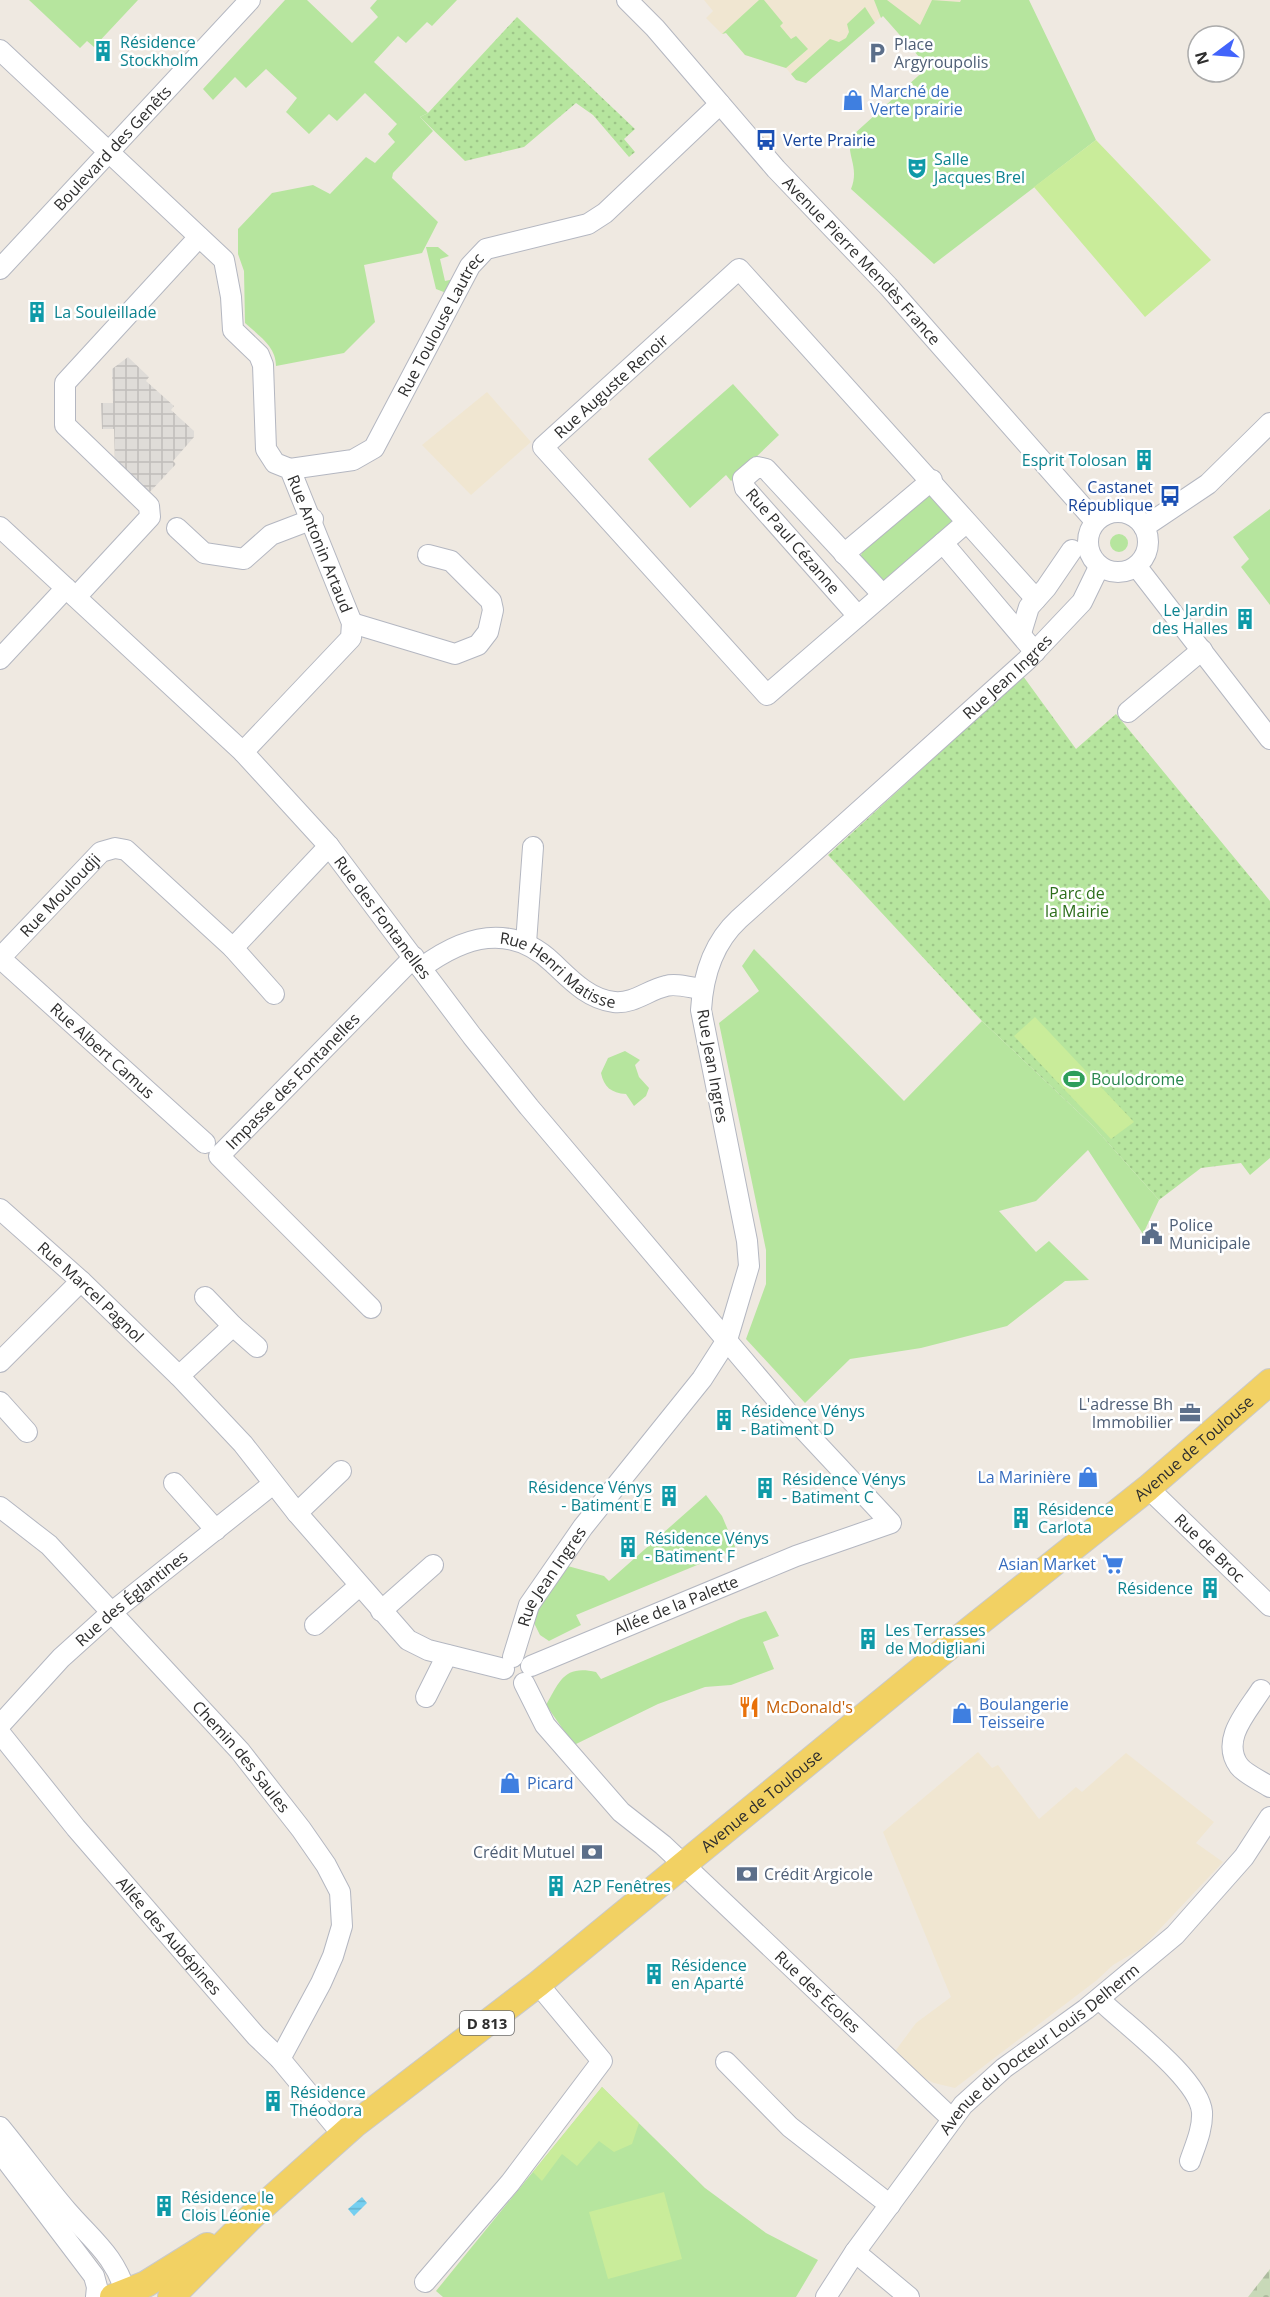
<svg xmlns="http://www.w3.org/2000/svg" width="1270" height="2297" font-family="'Open Sans',sans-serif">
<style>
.education{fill:#f0e6d1}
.grass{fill:#b6e59e}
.cemetery{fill:url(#cemetery-stones)}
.park{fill:url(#park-dots)}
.pitch{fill:#c9ec9a}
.plaza{fill:url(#plaza-grid)}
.water{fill:url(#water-rules)}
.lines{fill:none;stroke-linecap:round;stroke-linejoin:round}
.minor-casing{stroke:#b4b7c1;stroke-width:22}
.major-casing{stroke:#c9c9c9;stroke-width:28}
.minor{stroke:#fff;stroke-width:20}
.major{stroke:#f2d163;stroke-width:26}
.labels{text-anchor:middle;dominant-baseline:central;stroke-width:5;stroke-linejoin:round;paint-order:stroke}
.shield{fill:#fff;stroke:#6d6d6d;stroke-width:1.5}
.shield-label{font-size:15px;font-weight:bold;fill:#2e2e2e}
.culture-label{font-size:16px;fill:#0d838f;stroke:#fff;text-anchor:start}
.service-label{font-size:16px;fill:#4e5e75;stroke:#fff;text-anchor:start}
.shop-label{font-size:16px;fill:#366cbe;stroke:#fff;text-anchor:start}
.transit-label{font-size:16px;fill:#164399;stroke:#fff;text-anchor:start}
.street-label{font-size:16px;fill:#2e2e2e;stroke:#fff}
.park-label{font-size:16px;fill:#2c6e1b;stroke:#fff}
.leisure-label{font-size:16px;fill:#27864d;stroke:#fff;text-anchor:start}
.food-label{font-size:16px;fill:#c56008;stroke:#fff;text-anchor:start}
</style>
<defs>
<pattern id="cemetery-stones" width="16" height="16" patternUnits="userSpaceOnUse" patternTransform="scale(1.5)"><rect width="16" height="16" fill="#c8d9b8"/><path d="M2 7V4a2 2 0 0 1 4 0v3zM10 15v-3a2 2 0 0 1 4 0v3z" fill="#acbb9e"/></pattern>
<pattern id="park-dots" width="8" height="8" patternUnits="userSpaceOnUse" patternTransform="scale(1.5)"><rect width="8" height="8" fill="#b6e59e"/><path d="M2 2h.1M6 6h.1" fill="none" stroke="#9dc588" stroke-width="1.8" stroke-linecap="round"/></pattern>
<pattern id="plaza-grid" width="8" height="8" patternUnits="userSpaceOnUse" patternTransform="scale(1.5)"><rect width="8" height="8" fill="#dfdcd8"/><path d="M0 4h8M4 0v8" fill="none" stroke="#c0bdba"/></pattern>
<pattern id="water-rules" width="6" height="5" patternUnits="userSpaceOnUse" patternTransform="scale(1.5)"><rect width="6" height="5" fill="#75cff0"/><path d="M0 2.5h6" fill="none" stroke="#66b2ce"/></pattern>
</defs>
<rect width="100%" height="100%" fill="#efe9e1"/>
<path class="education" d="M704 0H1001L950 36 882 16 806 83 796 80 786 68 745 55 726 33 722 34 706 18 713 11Z
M487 392 531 442 471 495 422 445Z
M978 1752 992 1768 998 1765 1039 1819 1076 1787 1082 1792 1126 1753 1214 1822 1196 1843 1223 1862 1142 1948 1113 1965 1097 1980 955 2088 934 2083 916 2074 893 2054 916 2023 951 1997 883 1832Z"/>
<path class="grass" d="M29 0H138L94 47 87 41 80 48Z
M285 0H307L352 43 378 17 370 8 377 0H457L432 26 427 22 406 43 398 36 374 62 428 113 420 117 433 131 393 173 392 178 438 222 422 253 364 265 375 322 344 353 276 366C276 346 259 336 245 323L244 271 238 254V229L272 193 313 185 330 194 366 157 375 163 395 142 388 134 397 124 365 93 337 121 329 114 309 134 286 112 297 98 266 69 246 88 235 77 213 100 203 89Z
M759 0H764L783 23 780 26 791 39 796 36 808 49 786 68 745 55 726 33 722 34Z
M874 0H887L920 25 932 0 960 2 961 0H1029L1096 140 934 264 851 189C861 164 842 152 854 134L928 67 883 16 881 18Z
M865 7 875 23 806 83 796 80 791 74 830 39 839 42 846 38 849 32 847 24Z
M426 247H438L449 256 440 259 445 281 454 279V296L436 289Z
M733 384 779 435 731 481 726 475 690 508 648 459Z
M931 493 952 518 951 525 888 581 879 582 860 558 863 550Z
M1270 509V605L1241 567 1249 559 1233 537Z
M1110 543a9 9 0 1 1 18 0a9 9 0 1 1-18 0Z
M754 949 904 1101 982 1021 1093 1126 1159 1200 1143 1234 1088 1150 1036 1201 999 1211 1036 1252 1049 1241 1089 1280 1065 1281 1007 1326 921 1348 850 1359 805 1403 746 1339 766 1284V1250L719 1023 759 991 742 966Z
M625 1051 640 1060 635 1065 639 1077 649 1088 646 1096 634 1106 626 1094C611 1093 604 1087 601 1073L608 1058Z
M706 1495 722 1516 736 1549 576 1615 581 1625 549 1641 540 1635 533 1621 544 1593 564 1565 604 1576 609 1581Z
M766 1611 779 1636 763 1642 774 1669 731 1685 705 1687 658 1704 574 1745 546 1705C560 1681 564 1665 596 1672L601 1679 741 1619Z
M602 2087 705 2188 766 2233 818 2260 796 2297H443L436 2291Z"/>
<path class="cemetery" d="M1270 2269V2297H1248Z"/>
<path class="park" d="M517 17 635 129 624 139 635 152 629 157 593 115 576 103 524 147 465 161 420 117 428 113Z
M1023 676 1076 749 1116 714 1270 901V1158L1250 1175 1241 1163 1201 1168 1159 1200 1093 1126 982 1021 828 855Z"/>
<path class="pitch" d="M1096 140 1211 260 1145 317 1034 187Z
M1035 1017 1134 1122 1111 1139 1014 1036Z
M602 2087 639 2123 632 2144 614 2152 599 2141 577 2166 562 2154 542 2181 533 2172Z
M664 2192 682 2259 608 2279 589 2212Z"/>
<path class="plaza" d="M128 357 149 377 146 381 174 406 171 410 194 431V437L173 461 176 464 149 493 115 463 114 429H102L101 403H113L112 369Z"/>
<path class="water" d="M362 2197 367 2203 354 2216 348 2209Z"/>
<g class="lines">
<defs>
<g id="minor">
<path id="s1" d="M627 0 655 28 776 169 888 286 1095 521"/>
<path id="s2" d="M0 50 224 260 231 297 233 330 259 355 263 365 266 449 275 463 290 469 352 623 351 638 243 752"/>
<path id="s3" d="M0 269 250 0"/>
<path id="s4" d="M290 469 353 460 374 448 470 266 486 249 588 224 605 213 720 104"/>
<circle cx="1118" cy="542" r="30"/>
<path d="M967 522 739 269 543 447 767 695 967 522 1036 599"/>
<path id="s5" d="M0 527 243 752 329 846 472 1036 529 1107 789 1414 891 1523 796 1556 531 1666"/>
<path d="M1144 527 1208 484 1270 423"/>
<path d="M177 528 204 553 244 559 271 535 313 519"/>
<path d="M943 543 1035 652"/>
<path d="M844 554 932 480"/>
<path d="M1137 567 1270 739"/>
<path d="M76 597 150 517 149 506 65 425V383L199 237"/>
<path d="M858 616 745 488 743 479 757 467 766 469 882 594"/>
<path d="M352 623 455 654 478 645 488 632 493 610 491 601 451 561 428 555"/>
<path d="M1021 633 1029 607 1046 588 1072 550"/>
<path d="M0 659 66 588"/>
<path d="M1128 712 1202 650"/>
<path d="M526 943 533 847"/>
<path d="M233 948 274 994"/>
<path id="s6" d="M0 958 101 852 115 848 126 850 233 948 329 846"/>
<path id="s7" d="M0 958 205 1143"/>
<path id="s8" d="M421 968C464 936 510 922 553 963 570 979 588 999 614 1002 634 1004 648 990 666 986 676 983 692 988 702 989"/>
<path id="s9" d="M0 1209 81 1281 179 1376 243 1444 297 1513 408 1640 428 1650 504 1669"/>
<path d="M205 1297 233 1326"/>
<path id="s10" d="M371 1308 219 1156 414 957"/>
<path d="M0 1362 81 1281"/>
<path d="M179 1376 233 1326 257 1347"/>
<path d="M0 1402 27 1432"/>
<path d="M174 1483 216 1530"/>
<path id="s11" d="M1148 1488 1270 1606"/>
<path id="s12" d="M0 1507 49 1545 240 1751 301 1829 326 1865 340 1892 342 1926 333 1956 321 1983 280 2059"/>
<path d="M297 1513 341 1471"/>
<path d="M381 1611 433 1565"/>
<path d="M315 1625 359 1586"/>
<path id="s13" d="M513 1657 529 1605 583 1527 702 1379 727 1340 749 1266 747 1241 701 1010C703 975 713 943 739 919L1027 660 1082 602 1099 567"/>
<path id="s14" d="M524 1683 545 1725 621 1812 663 1845 952 2119"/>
<path d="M1261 1690C1247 1712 1220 1740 1239 1766 1245 1774 1261 1781 1270 1787"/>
<path d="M426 1697 447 1655"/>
<path id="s15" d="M0 1725 61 1658 112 1612 273 1484"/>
<path id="s16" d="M0 1733 76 1828 256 2036 280 2059 343 2135"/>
<path d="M1099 1999C1124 2024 1199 2078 1202 2112 1203 2129 1195 2146 1190 2161"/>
<path d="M726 2062 790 2127 890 2205"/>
<path d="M0 2127C23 2155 44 2184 67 2211 93 2241 116 2256 127 2297"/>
<path d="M0 2152 94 2276 97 2287 96 2297"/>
<path d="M855 2252 909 2297"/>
<path d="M425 2282 510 2183 602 2061 538 1984"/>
<path id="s17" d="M826 2297 855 2252 963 2105 1004 2068 1086 2009 1175 1935 1244 1857 1270 1817"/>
</g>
<g id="major">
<path d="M113 2297 146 2284 207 2246"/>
<path id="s18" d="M171 2297 252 2216 354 2125 538 1984 962 1636 1148 1488 1270 1382"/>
</g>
</defs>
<use href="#minor" class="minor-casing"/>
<use href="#major" class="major-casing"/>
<use href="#minor" class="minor"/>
<use href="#major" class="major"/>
</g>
<defs>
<symbol id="building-bare" viewBox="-9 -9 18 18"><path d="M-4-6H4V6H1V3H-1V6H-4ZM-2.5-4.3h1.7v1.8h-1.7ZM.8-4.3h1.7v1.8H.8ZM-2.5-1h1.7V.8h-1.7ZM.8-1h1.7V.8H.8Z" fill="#0f9aa8" stroke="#fff" stroke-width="2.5" paint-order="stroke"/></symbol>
<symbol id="parking-bare" viewBox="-9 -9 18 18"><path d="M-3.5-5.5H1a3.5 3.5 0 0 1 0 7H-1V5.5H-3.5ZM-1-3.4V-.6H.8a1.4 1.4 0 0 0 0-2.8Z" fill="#5c6f8a" stroke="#fff" stroke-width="2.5" paint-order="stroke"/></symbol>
<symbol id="shop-bare" viewBox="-9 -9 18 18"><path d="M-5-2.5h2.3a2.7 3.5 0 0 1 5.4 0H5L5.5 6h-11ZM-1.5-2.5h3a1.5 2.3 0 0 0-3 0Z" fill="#3f7fe0" stroke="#fff" stroke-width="2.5" paint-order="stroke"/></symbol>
<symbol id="bus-bare" viewBox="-9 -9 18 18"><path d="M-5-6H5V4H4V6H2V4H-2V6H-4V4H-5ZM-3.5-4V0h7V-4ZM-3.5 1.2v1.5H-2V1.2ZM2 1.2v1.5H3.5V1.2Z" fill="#1a4fb4" stroke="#fff" stroke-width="2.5" paint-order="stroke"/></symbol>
<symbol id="theatre-bare" viewBox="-9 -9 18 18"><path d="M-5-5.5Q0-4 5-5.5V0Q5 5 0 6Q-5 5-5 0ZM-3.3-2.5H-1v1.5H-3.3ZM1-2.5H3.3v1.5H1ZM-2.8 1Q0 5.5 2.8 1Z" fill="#0f9aa8" stroke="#fff" stroke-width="2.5" paint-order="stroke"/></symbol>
<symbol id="stadium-bare" viewBox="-9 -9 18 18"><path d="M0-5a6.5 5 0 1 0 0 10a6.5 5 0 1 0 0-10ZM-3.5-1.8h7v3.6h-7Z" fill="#2e9e5b" stroke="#fff" stroke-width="2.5" paint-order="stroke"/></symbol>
<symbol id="civic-bare" viewBox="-9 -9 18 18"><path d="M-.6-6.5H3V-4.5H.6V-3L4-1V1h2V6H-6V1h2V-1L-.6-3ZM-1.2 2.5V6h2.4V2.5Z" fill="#5c6f8a" stroke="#fff" stroke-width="2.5" paint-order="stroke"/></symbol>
<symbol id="office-bare" viewBox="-9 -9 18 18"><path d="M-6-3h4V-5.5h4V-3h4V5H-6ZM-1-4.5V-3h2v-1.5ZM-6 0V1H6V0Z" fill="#5c6f8a" stroke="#fff" stroke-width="2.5" paint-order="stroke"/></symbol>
<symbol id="supermarket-bare" viewBox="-9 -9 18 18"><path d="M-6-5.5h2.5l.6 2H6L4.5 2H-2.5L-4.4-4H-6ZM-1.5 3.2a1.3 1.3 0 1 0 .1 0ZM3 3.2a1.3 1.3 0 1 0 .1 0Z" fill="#3f7fe0" stroke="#fff" stroke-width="2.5" paint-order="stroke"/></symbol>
<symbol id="restaurant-bare" viewBox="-9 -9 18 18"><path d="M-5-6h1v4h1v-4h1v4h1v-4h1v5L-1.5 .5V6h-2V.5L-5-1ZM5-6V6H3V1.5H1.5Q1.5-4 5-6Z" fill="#e8710a" stroke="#fff" stroke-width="2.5" paint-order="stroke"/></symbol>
<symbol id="bank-bare" viewBox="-9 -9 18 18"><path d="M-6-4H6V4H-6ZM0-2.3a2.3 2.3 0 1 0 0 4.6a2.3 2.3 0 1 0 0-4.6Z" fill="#5c6f8a" stroke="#fff" stroke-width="2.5" paint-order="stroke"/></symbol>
</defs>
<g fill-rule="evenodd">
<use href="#building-bare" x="88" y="36" width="30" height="30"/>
<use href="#parking-bare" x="862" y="38" width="30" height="30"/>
<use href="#shop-bare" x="838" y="85" width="30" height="30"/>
<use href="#bus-bare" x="751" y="125" width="30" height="30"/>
<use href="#theatre-bare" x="902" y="153" width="30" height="30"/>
<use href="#building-bare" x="22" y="297" width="30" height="30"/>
<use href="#building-bare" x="1129" y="445" width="30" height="30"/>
<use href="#bus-bare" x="1155" y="481" width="30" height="30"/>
<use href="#building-bare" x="1230" y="604" width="30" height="30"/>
<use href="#stadium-bare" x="1059" y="1064" width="30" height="30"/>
<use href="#civic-bare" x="1137" y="1219" width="30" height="30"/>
<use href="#office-bare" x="1175" y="1398" width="30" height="30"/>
<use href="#building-bare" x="709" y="1405" width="30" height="30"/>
<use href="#shop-bare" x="1073" y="1462" width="30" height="30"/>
<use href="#building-bare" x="750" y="1473" width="30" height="30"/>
<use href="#building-bare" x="654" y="1481" width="30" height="30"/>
<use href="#building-bare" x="1006" y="1503" width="30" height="30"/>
<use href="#building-bare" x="613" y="1532" width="30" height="30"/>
<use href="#supermarket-bare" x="1098" y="1549" width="30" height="30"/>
<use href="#building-bare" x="1195" y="1573" width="30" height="30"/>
<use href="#building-bare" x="853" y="1624" width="30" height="30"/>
<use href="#restaurant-bare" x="734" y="1692" width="30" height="30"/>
<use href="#shop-bare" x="947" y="1698" width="30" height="30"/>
<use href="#shop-bare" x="495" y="1768" width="30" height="30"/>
<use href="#bank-bare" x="577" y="1837" width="30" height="30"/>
<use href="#bank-bare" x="732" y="1859" width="30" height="30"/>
<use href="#building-bare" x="541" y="1871" width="30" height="30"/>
<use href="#building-bare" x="639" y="1959" width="30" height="30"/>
<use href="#building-bare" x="258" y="2086" width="30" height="30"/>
<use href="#building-bare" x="149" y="2191" width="30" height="30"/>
</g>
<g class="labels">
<rect class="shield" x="460" y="2011" width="54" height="24" rx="4.5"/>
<g class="shield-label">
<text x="487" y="2023">D 813</text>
</g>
<g class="culture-label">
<text x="120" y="42">Résidence<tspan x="120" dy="18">Stockholm</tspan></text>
<text x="934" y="159">Salle<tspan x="934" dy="18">Jacques Brel</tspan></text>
<text x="54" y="312">La Souleillade</text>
<text x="1127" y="460" text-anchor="end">Esprit Tolosan</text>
<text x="1228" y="610" text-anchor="end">Le Jardin<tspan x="1228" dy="18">des Halles</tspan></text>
<text x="741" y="1411">Résidence Vénys<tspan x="741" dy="18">- Batiment D</tspan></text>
<text x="782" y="1479">Résidence Vénys<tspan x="782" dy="18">- Batiment C</tspan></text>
<text x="652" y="1487" text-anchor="end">Résidence Vénys<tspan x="652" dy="18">- Batiment E</tspan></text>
<text x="1038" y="1509">Résidence<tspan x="1038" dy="18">Carlota</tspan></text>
<text x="645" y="1538">Résidence Vénys<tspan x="645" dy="18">- Batiment F</tspan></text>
<text x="1193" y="1588" text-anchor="end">Résidence</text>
<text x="885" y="1630">Les Terrasses<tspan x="885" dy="18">de Modigliani</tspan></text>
<text x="573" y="1886">A2P Fenêtres</text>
<text x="671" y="1965">Résidence<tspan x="671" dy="18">en Aparté</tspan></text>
<text x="290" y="2092">Résidence<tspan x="290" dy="18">Théodora</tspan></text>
<text x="181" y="2197">Résidence le<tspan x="181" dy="18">Clois Léonie</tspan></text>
</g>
<g class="service-label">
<text x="894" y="44">Place<tspan x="894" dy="18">Argyroupolis</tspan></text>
<text x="1169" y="1225">Police<tspan x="1169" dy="18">Municipale</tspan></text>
<text x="1173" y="1404" text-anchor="end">L'adresse Bh<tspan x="1173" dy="18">Immobilier</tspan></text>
<text x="575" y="1852" text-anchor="end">Crédit Mutuel</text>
<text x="764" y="1874">Crédit Argicole</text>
</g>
<g class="shop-label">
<text x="870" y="91">Marché de<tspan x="870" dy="18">Verte prairie</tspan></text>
<text x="1071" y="1477" text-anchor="end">La Marinière</text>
<text x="1096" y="1564" text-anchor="end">Asian Market</text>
<text x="979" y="1704">Boulangerie<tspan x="979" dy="18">Teisseire</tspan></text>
<text x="527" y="1783">Picard</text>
</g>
<g class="transit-label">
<text x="783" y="140">Verte Prairie</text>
<text x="1153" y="487" text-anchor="end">Castanet<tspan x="1153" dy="18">République</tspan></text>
</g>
<g class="street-label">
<text stroke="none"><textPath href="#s3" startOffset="165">Boulevard des Genêts</textPath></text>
<text stroke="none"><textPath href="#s1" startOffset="351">Avenue Pierre Mendès France</textPath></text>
<text stroke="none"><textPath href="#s4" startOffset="228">Rue Toulouse Lautrec</textPath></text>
<text transform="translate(611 386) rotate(-42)">Rue Auguste Renoir</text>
<text transform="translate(793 541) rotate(49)">Rue Paul Cézanne</text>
<text stroke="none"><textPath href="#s2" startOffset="622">Rue Antonin Artaud</textPath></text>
<text stroke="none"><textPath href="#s13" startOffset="1186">Rue Jean Ingres</textPath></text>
<text stroke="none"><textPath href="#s6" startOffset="87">Rue Mouloudji</textPath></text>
<text stroke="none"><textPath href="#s5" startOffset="548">Rue des Fontanelles</textPath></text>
<text stroke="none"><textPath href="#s8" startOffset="154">Rue Henri Matisse</textPath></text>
<text stroke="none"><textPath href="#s7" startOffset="138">Rue Albert Camus</textPath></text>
<text transform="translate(713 1066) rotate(80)">Rue Jean Ingres</text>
<text stroke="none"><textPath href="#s10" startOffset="320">Impasse des Fontanelles</textPath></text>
<text stroke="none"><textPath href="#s9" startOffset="123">Rue Marcel Pagnol</textPath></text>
<text stroke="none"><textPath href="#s18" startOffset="1330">Avenue de Toulouse</textPath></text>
<text stroke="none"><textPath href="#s11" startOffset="86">Rue de Broc</textPath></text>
<text stroke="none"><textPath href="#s13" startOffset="90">Rue Jean Ingres</textPath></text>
<text stroke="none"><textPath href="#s15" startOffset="183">Rue des Églantines</textPath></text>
<text transform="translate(676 1605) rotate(-22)">Allée de la Palette</text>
<text stroke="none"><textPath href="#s12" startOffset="348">Chemin des Saules</textPath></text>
<text stroke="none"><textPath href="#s18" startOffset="772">Avenue de Toulouse</textPath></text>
<text stroke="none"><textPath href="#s16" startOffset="264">Allée des Aubépines</textPath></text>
<text stroke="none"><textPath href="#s14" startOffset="429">Rue des Écoles</textPath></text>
<text stroke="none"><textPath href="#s17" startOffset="330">Avenue du Docteur Louis Delherm</textPath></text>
</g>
<g class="park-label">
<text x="1077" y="893">Parc de<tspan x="1077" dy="18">la Mairie</tspan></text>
</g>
<g class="leisure-label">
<text x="1091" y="1079">Boulodrome</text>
</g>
<g class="food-label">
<text x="766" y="1707">McDonald's</text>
</g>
</g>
<g transform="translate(1216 54) rotate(254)"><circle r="28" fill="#ffffff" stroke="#ababab" stroke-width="1.5"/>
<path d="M0-4.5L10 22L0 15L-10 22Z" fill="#4264fb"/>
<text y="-9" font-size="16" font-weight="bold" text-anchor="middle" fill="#2e2e2e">N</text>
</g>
</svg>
